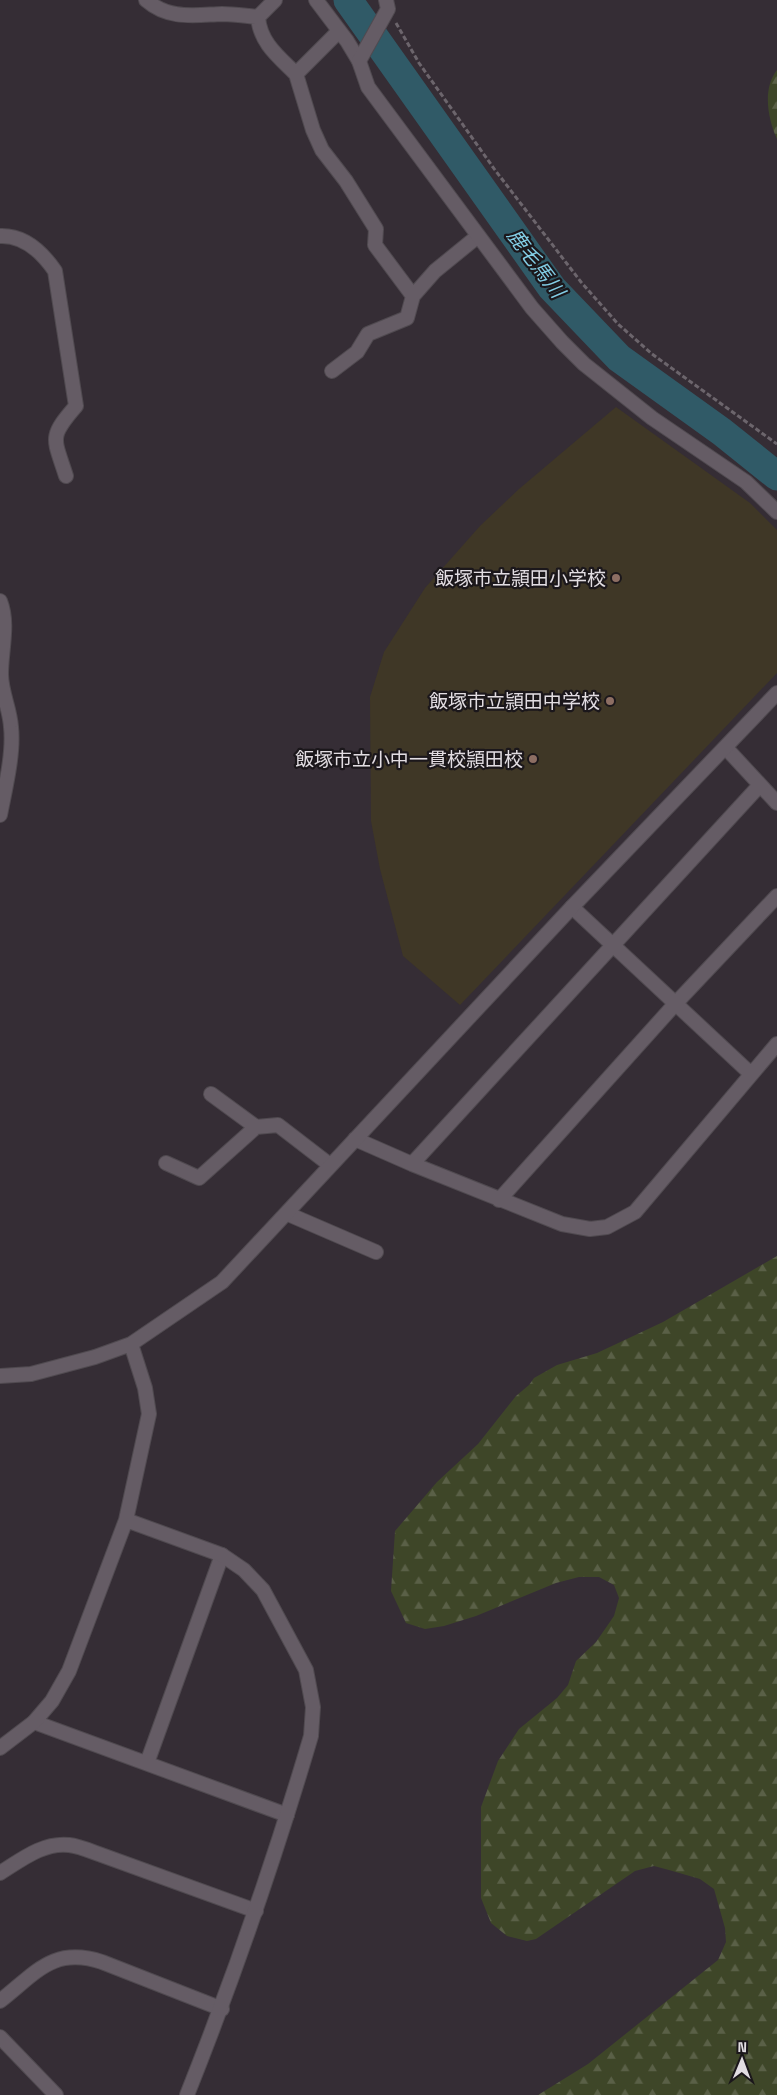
<svg xmlns="http://www.w3.org/2000/svg" width="777" height="2095" font-family="'Space Grotesk','Noto Sans JP',sans-serif">
<style>
.education{fill:#3f3726}
.forest{fill:url(#forest-firs)}
.lines{fill:none;stroke-linecap:round;stroke-linejoin:round}
.river{stroke:#305a67;stroke-width:29}
.minor-casing{stroke:#504a50;stroke-width:16}
.tertiary-casing{stroke:#504a50;stroke-width:16}
.path{stroke:#6c656c;stroke-width:3;stroke-dasharray:5 2.5;stroke-linecap:butt}
.minor{stroke:#655c65;stroke-width:14}
.tertiary{stroke:#655c65;stroke-width:14}
.education-dot{fill:#8d6e63;stroke:#1b171b;stroke-width:2}
.labels{text-anchor:middle;dominant-baseline:central;stroke-width:4.5;stroke-linejoin:round;paint-order:stroke}
.poi-label{font-size:19px;fill:#e2dde2;stroke:#1b171b;text-anchor:end}
.water-label{font-size:20px;font-style:italic;fill:#83cee6;stroke:#1b171b}
</style>
<defs>
<pattern id="forest-firs" width="22" height="20" patternUnits="userSpaceOnUse" patternTransform="scale(1.25)"><rect width="22" height="20" fill="#3e4628"/><path d="M5 1l3.5 6h-7zM16 11l3.5 6h-7z" fill="#5a6047"/></pattern>
</defs>
<rect width="100%" height="100%" fill="#352d35"/>
<path class="education" d="M616 407 750 503 777 530V673L460 1005 403 956 380 869 371 821 370 697 384 652 425 588 480 526 519 489Z"/>
<path class="forest" d="M777 70V139C768 119 762 89 777 70Z
M777 1256V2095H538L588 2064 718 1960 726 1942 725 1928 714 1889 700 1879 669 1870 654 1866 635 1871 536 1939 527 1941 507 1936 491 1923 481 1898V1807L498 1761 519 1729 557 1698 568 1685 576 1661 596 1642 614 1616 619 1598 614 1585 599 1577H579L556 1583 476 1616 444 1626 425 1629 406 1623 391 1591 395 1531 437 1482 478 1444 516 1396 529 1385 534 1378 557 1365 597 1353 663 1322Z"/>
<g class="lines">
<path class="river" d="M348 0 552 288 619 358 722 432 777 476"/>
<defs>
<path id="minor" d="M146 0C169 20 194 15 222 14 234 14 246 16 258 17L275 0
M316 0 347 41 359 61
M258 17C260 43 279 57 296 74L339 31
M296 74 313 130 322 150 346 181 376 229 375 245 413 296 435 271 478 236
M0 236C24 235 42 252 55 271L76 406C48 438 54 438 66 476
M332 371 357 352 368 334 407 318 413 296
M0 601C9 624 1 650 1 674 1 692 10 709 11 727 14 753 5 789 0 815
M726 748 777 803
M572 907 751 1074
M211 1094 256 1127
M355 1139 412 1164 562 1224 590 1229 607 1227 635 1212 777 1044
M166 1163 199 1178 256 1127 278 1125 330 1165
M412 1164 760 785
M499 1200 676 1003 777 896
M288 1214 376 1252
M34 1722 287 1815
M147 1763 222 1555
M0 1873C21 1860 43 1842 69 1845 78 1846 88 1850 96 1853L256 1911
M0 2001C36 1973 53 1946 102 1962L222 2009"/>
<path id="tertiary" d="M386 0 388 9 359 61 368 87 532 308 562 342 584 364 652 418 746 482 777 512
M0 1376 31 1374 95 1357 131 1344 222 1282 572 907 777 693
M126 1520 222 1555 244 1570 263 1590 306 1670 313 1707 311 1736C275 1858 234 1977 187 2095
M0 1748 34 1722 52 1701 69 1671 126 1520 149 1414 145 1388 131 1344
M0 2037 56 2095"/>
</defs>
<use href="#minor" class="minor-casing"/>
<use href="#tertiary" class="tertiary-casing"/>
<path class="path" d="M396 23 419 63 495 170 581 282 618 324 652 354 777 444"/>
<use href="#minor" class="minor"/>
<use href="#tertiary" class="tertiary"/>
</g>
<g class="education-dot">
<circle cx="616" cy="578" r="5"/>
<circle cx="610" cy="701" r="5"/>
<circle cx="533" cy="759" r="5"/>
</g>
<g class="labels">
<g class="poi-label">
<text x="606" y="578">飯塚市立頴田小学校</text>
<text x="600" y="701">飯塚市立頴田中学校</text>
<text x="523" y="759">飯塚市立小中一貫校頴田校</text>
</g>
<g class="water-label">
<text transform="translate(536 263) rotate(53)">鹿毛馬川</text>
</g>
</g>
<g transform="translate(742 2060) rotate(1)" stroke="#1b171b" stroke-width="4" paint-order="stroke">
<path d="M0-4L9 19L0 12L-9 19Z" fill="#e2dde2"/>
<text y="-8" font-size="14" font-weight="bold" text-anchor="middle" fill="#e2dde2">N</text>
</g>
</svg>
